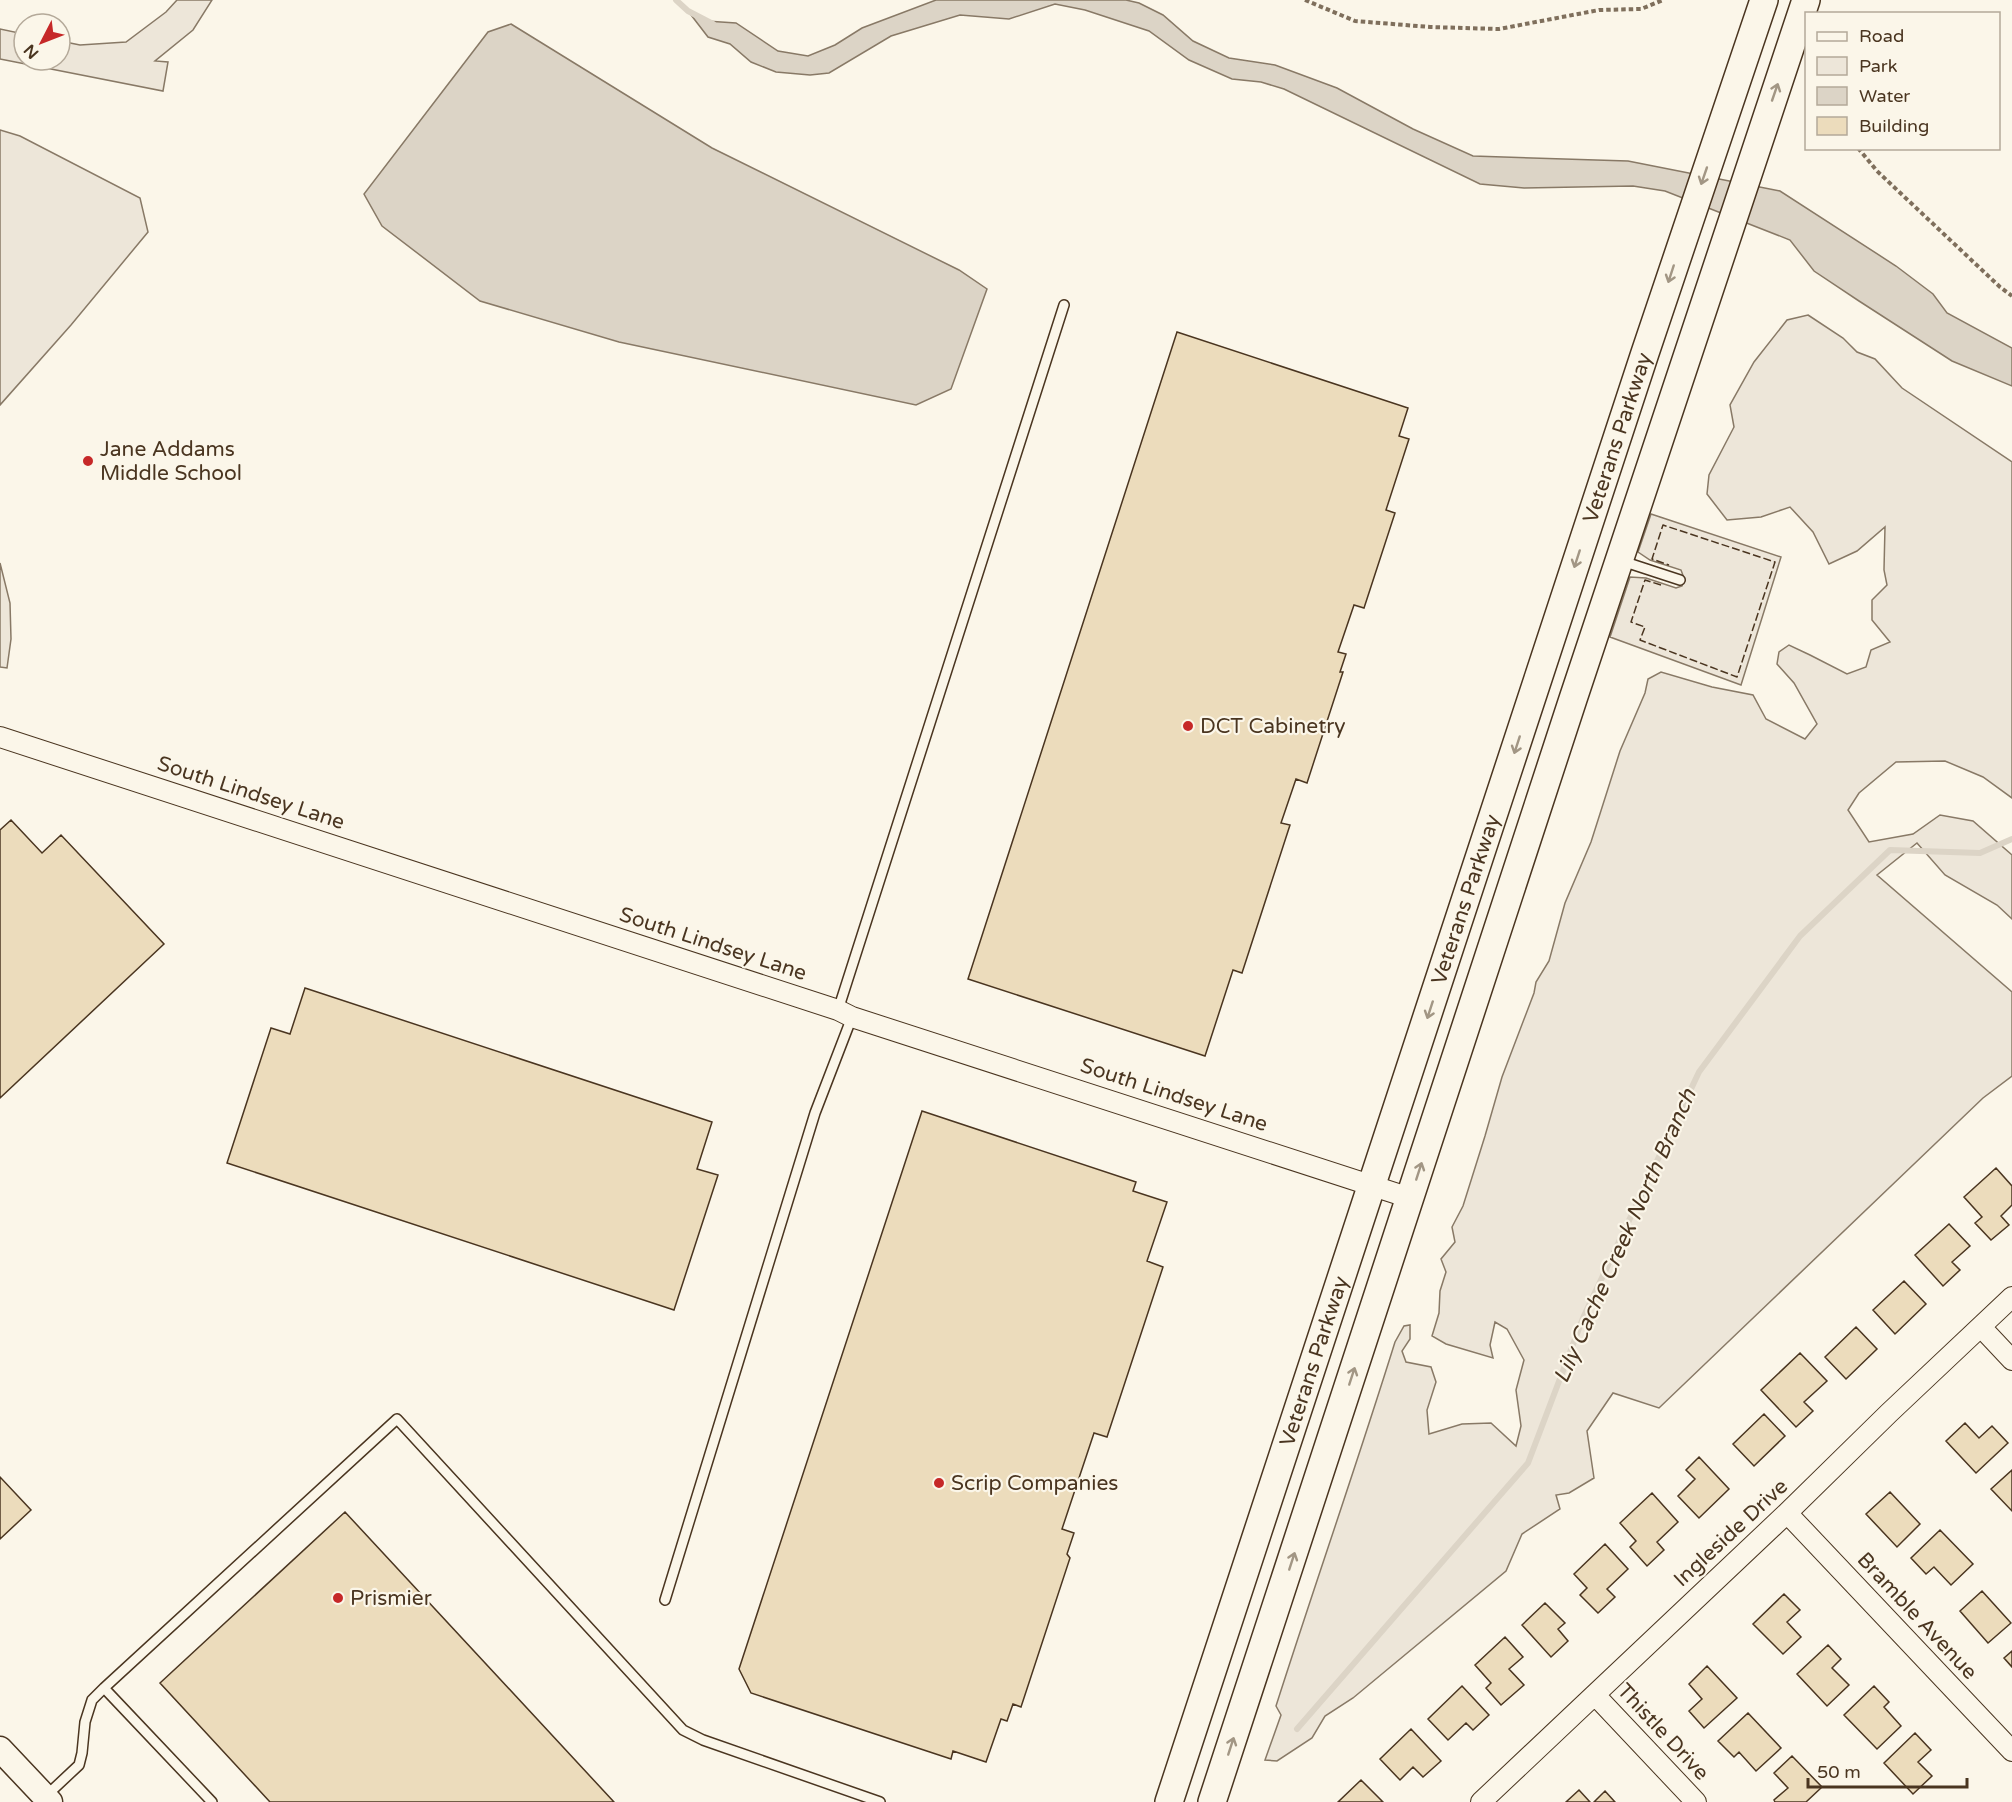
<svg xmlns="http://www.w3.org/2000/svg" width="2012" height="1802" font-family="'Varela Round',sans-serif">
<style>
.green{fill:#ede6d9;stroke:#887966;stroke-width:1.5}
.water{fill:#dcd4c6;stroke:#887966;stroke-width:1.5}
.lines{fill:none;stroke-linecap:round;stroke-linejoin:round}
.stream{stroke:#dcd4c6;stroke-width:6}
.building{fill:#ecdcbc;stroke:#4a3520;stroke-width:1.5}
.service-casing{stroke:#4a3520;stroke-width:12}
.minor-casing{stroke:#4a3520;stroke-width:22}
.tertiary-casing{stroke:#4a3520;stroke-width:27}
.secondary-casing{stroke:#4a3520;stroke-width:30}
.path{stroke:#7f6f5c;stroke-width:4;stroke-dasharray:4.5 3;stroke-linecap:butt}
.service{stroke:#fbf6e9;stroke-width:9}
.minor{stroke:#fbf6e9;stroke-width:20}
.tertiary{stroke:#fbf6e9;stroke-width:24}
.secondary{stroke:#fbf6e9;stroke-width:27}
.fence{stroke:#4a3520;stroke-width:1.5;stroke-dasharray:8 3;stroke-linecap:butt}
.oneway{stroke:#a29684}
.poi-dot{fill:#c62828;stroke:#fbf6e9;stroke-width:2}
.labels{text-anchor:middle;dominant-baseline:central;stroke-width:4.5;stroke-linejoin:round;paint-order:stroke}
.street-label{font-size:21px;fill:#4a3520;stroke:#fbf6e9}
.poi-label{font-size:21px;fill:#4a3520;stroke:#fbf6e9;text-anchor:start}
.water-label{font-size:22px;font-style:italic;fill:#4a3520;stroke:#fbf6e9}
</style>
<rect width="100%" height="100%" fill="#fbf6e9"/>
<path class="green" d="M177 0H212L193 30 155 61 168 62 163 91 0 59V29L24 34V60H60V41L80 45 126 42 166 12Z
M0 130 20 136 140 198 148 232 71 325 0 405Z
M1808 315 1843 338 1857 352 1875 359 1902 388 2012 462V798L1983 777 1945 761 1896 762 1859 793 1848 810 1869 842 1913 834 1940 815 1973 821 2012 855V919L1997 905 1945 875 1917 843 1877 875 2012 992V1076L1983 1098 1659 1408 1613 1393 1587 1431 1594 1478 1569 1493 1556 1495 1560 1509 1522 1534 1506 1571 1353 1698 1325 1716 1312 1738 1277 1761 1265 1760 1281 1715 1276 1706C1315 1584 1357 1464 1395 1342L1404 1326 1410 1325V1339L1402 1351 1406 1362 1431 1367 1436 1382 1427 1410 1429 1434 1462 1424 1491 1423 1516 1446 1521 1426 1516 1390 1524 1360 1507 1329 1495 1322 1490 1345 1493 1358 1446 1344 1432 1336 1439 1313 1440 1291 1446 1272 1441 1259 1455 1242 1452 1227 1463 1206 1485 1136 1502 1077 1534 993 1536 982 1549 961 1565 903 1591 842 1620 751 1645 693 1648 679 1661 672 1712 687 1753 695 1766 719 1805 739 1817 724 1794 683 1777 664 1779 652 1789 645 1810 655 1847 674 1866 667 1871 650 1890 642 1872 620V600L1887 585 1884 570 1885 527 1857 551 1829 564 1813 532 1790 507 1761 517 1727 520 1707 494 1709 475 1734 427 1730 405 1754 362 1787 320Z
M1651 514 1781 557 1741 685 1610 637 1630 577 1646 578 1676 588 1682 586 1684 578 1681 570 1650 560 1638 552Z
M0 563 10 603 11 639 7 668 0 667Z"/>
<path class="water" d="M936 0H1126L1139 3 1163 15 1193 41 1229 58 1275 65 1337 88 1413 129 1473 156 1628 161 1780 191 1896 266 1933 294 1947 313 2012 348V386L1952 361 1859 301 1814 271 1790 240 1665 191 1633 186 1524 188 1480 184 1284 89 1261 82 1232 79 1189 60 1149 31 1085 10 1055 4 1009 19 960 15 891 36 829 73 810 75 776 72 751 62 730 44 708 37 688 11 706 21 736 23 778 51 808 56 835 45 862 28Z
M511 24 712 148 959 270 987 289 951 389 916 405 619 342 480 301 382 226 364 194 488 32Z"/>
<g class="lines">
<path class="stream" d="M676 0 688 11 713 24
M1297 1729 1528 1463 1583 1318 1699 1072 1800 936 1890 850 1980 853 2012 839"/>
</g>
<path class="building" d="M1177 332 1408 408 1399 436 1409 439 1386 510 1395 513 1364 608 1354 605 1338 652 1346 654 1340 672H1343L1307 783 1296 779 1281 823 1290 825 1242 973 1233 970 1205 1056 968 979Z
M11 820 42 853 61 835 164 944 0 1098V830Z
M305 988 712 1122 697 1169 718 1175 674 1310 227 1163 271 1028 290 1034Z
M922 1111 1136 1182 1133 1191 1167 1202 1147 1261 1163 1267 1107 1437 1094 1433 1062 1529 1074 1533 1067 1554 1070 1558 1021 1707 1013 1704 1007 1721 1001 1719 986 1762 953 1751 951 1759 751 1693 739 1669Z
M1996 1168 2012 1186V1205L2001 1216 2009 1225 1991 1240 1975 1223 1982 1217 1964 1197Z
M1949 1224 1970 1246 1952 1262 1960 1270 1943 1286 1915 1255Z
M1904 1281 1926 1304 1895 1334 1873 1310Z
M1856 1327 1877 1349 1846 1379 1825 1357Z
M1800 1353 1827 1381 1804 1402 1813 1411 1796 1427 1761 1390Z
M1764 1414 1785 1436 1754 1466 1733 1444Z
M1965 1423 1979 1438 1992 1426 2008 1443 1976 1473 1946 1441Z
M1699 1457 1729 1489 1699 1518 1678 1496 1695 1479 1686 1470Z
M2012 1470V1511L1991 1489Z
M0 1477 31 1510 0 1539Z
M1890 1492 1920 1524 1897 1547 1866 1514Z
M1652 1493 1678 1522 1657 1542 1664 1550 1647 1566 1630 1547 1636 1541 1620 1523Z
M345 1512 614 1802H270L160 1683Z
M1940 1530 1973 1564 1951 1585 1934 1567 1926 1574 1911 1558Z
M1605 1544 1628 1569 1607 1589 1615 1597 1598 1613 1580 1595 1587 1588 1574 1574Z
M1982 1591 2011 1623 1988 1643 1960 1611Z
M1784 1594 1800 1610 1787 1622 1801 1637 1783 1654 1753 1624Z
M1545 1603 1565 1623 1558 1629 1568 1641 1551 1657 1522 1625Z
M1505 1637 1523 1657 1509 1669 1524 1685 1501 1705 1486 1688 1491 1683 1475 1665Z
M1828 1645 1841 1659 1832 1668 1849 1685 1827 1706 1797 1674Z
M2012 1651V1667L2004 1658Z
M1707 1666 1737 1698 1704 1728 1689 1711 1702 1699 1689 1684Z
M1462 1686 1489 1715 1473 1730 1466 1723 1448 1740 1428 1719Z
M1874 1686 1889 1702 1884 1707 1901 1726 1877 1749 1844 1715Z
M1748 1713 1781 1748 1756 1771 1739 1752 1734 1757 1718 1741Z
M1411 1729 1441 1761 1423 1777 1413 1767 1400 1780 1380 1759Z
M1915 1733 1931 1750 1918 1762 1932 1776 1913 1794 1884 1763Z
M1792 1756 1822 1787 1806 1802H1775L1774 1800 1788 1788 1774 1773Z
M1361 1780 1383 1802H1338Z
M1579 1790 1590 1802H1566Z
M1605 1791 1615 1802H1594Z"/>
<g class="lines">
<defs>
<path id="service" d="M1622 561 1680 580
M838 1010 1064 305
M665 1600 815 1113 852 1017
M47 1795 79 1765 82 1753 85 1722 92 1700 104 1688
M212 1802 104 1688 397 1419 683 1730 703 1740 880 1802"/>
<path id="minor" d="M0 737 838 1010 852 1017 1410 1198
M1981 1327 2012 1360
M1787 1513 2012 1751
M1595 1695 1696 1802
M1481 1802 1787 1513 1889 1413 2012 1297"/>
<path id="tertiary" d="M0 1749 50 1802"/>
<g id="secondary">
<path id="s1" d="M1169 1802 1645 353 1764 0"/>
<path d="M1212 1802 1573 699 1806 0"/>
</g>
</defs>
<use href="#service" class="service-casing"/>
<use href="#minor" class="minor-casing"/>
<use href="#tertiary" class="tertiary-casing"/>
<use href="#secondary" class="secondary-casing"/>
<path class="path" d="M1305 0 1355 21 1430 27 1499 29 1599 10 1641 9 1663 0
M1858 148 1877 171 2000 287 2012 296"/>
<use href="#service" class="service"/>
<use href="#minor" class="minor"/>
<use href="#tertiary" class="tertiary"/>
<use href="#secondary" class="secondary"/>
<path class="fence" d="M1661 585 1645 580 1631 622 1645 627 1640 640 1737 677 1775 562 1663 525 1652 559 1669 565"/>
</g>
<defs><path id="oneway-shaft" d="M-6 0H5M1.5-3L5.5 0L1.5 3" fill="none" stroke-width="1.6" stroke-linecap="round" stroke-linejoin="round" transform="scale(1.5)"/></defs>
<g class="oneway">
<use href="#oneway-shaft" transform="translate(1775 92) rotate(-71)"/>
<use href="#oneway-shaft" transform="translate(1704 176) rotate(109)"/>
<use href="#oneway-shaft" transform="translate(1671 274) rotate(108)"/>
<use href="#oneway-shaft" transform="translate(1577 559) rotate(108)"/>
<use href="#oneway-shaft" transform="translate(1517 745) rotate(108)"/>
<use href="#oneway-shaft" transform="translate(1430 1010) rotate(108)"/>
<use href="#oneway-shaft" transform="translate(1419 1171) rotate(-72)"/>
<use href="#oneway-shaft" transform="translate(1352 1376) rotate(-72)"/>
<use href="#oneway-shaft" transform="translate(1292 1561) rotate(-72)"/>
<use href="#oneway-shaft" transform="translate(1231 1746) rotate(-72)"/>
</g>
<g class="poi-dot">
<circle cx="88" cy="461" r="6"/>
<circle cx="1188" cy="726" r="6"/>
<circle cx="939" cy="1483" r="6"/>
<circle cx="338" cy="1598" r="6"/>
</g>
<g class="labels">
<g class="street-label">
<text stroke="none"><textPath href="#s1" startOffset="1436">Veterans Parkway</textPath></text>
<text transform="translate(251 793) rotate(18)">South Lindsey Lane</text>
<text stroke="none"><textPath href="#s1" startOffset="950">Veterans Parkway</textPath></text>
<text transform="translate(713 944) rotate(18)">South Lindsey Lane</text>
<text transform="translate(1174 1095) rotate(18)">South Lindsey Lane</text>
<text stroke="none"><textPath href="#s1" startOffset="464">Veterans Parkway</textPath></text>
<text transform="translate(1731 1533) rotate(-43)">Ingleside Drive</text>
<text transform="translate(1917 1616) rotate(47)">Bramble Avenue</text>
<text transform="translate(1663 1732) rotate(47)">Thistle Drive</text>
</g>
<g class="poi-label">
<text x="100" y="449">Jane Addams<tspan x="100" dy="24">Middle School</tspan></text>
<text x="1200" y="726">DCT Cabinetry</text>
<text x="951" y="1483">Scrip Companies</text>
<text x="350" y="1598">Prismier</text>
</g>
<g class="water-label">
<text transform="translate(1625 1236) rotate(-66)">Lily Cache Creek North Branch</text>
</g>
</g>
<rect x="1805" y="12" width="195" height="138" fill="#fbf6e9" stroke="#b4a999" stroke-width="1.5"/>
<rect x="1817" y="32" width="30" height="9" fill="#fbf6e9" stroke="#b4a999" stroke-width="1.5"/>
<text x="1859" y="42" font-size="18" fill="#4a3520">Road</text>
<rect x="1817" y="57" width="30" height="18" fill="#ede6d9" stroke="#b4a999" stroke-width="1.5"/>
<text x="1859" y="72" font-size="18" fill="#4a3520">Park</text>
<rect x="1817" y="87" width="30" height="18" fill="#dcd4c6" stroke="#b4a999" stroke-width="1.5"/>
<text x="1859" y="102" font-size="18" fill="#4a3520">Water</text>
<rect x="1817" y="117" width="30" height="18" fill="#ecdcbc" stroke="#b4a999" stroke-width="1.5"/>
<text x="1859" y="132" font-size="18" fill="#4a3520">Building</text>
<g transform="translate(42 42) rotate(228)"><circle r="28" fill="#fbf6e9" stroke="#b4a999" stroke-width="1.5"/>
<path d="M0-4.5L10 22L0 15L-10 22Z" fill="#c62828"/>
<text y="-9" font-size="16" font-weight="bold" text-anchor="middle" fill="#4a3520">N</text>
</g>
<path d="M1808 1778v9h159v-9" fill="none" stroke="#4a3520" stroke-width="3"/>
<text x="1817" y="1778" font-size="18" fill="#4a3520" stroke="#fbf6e9" stroke-width="4.5" paint-order="stroke">50 m</text>
</svg>
